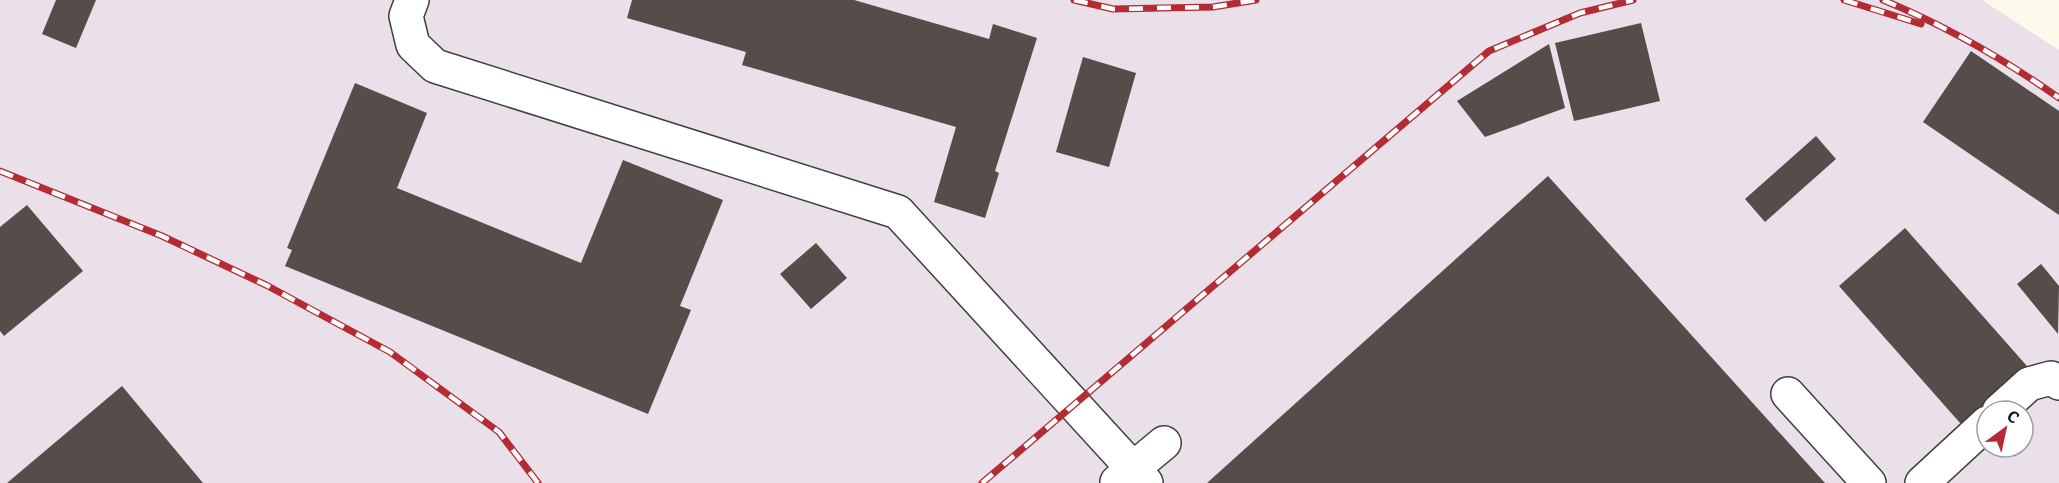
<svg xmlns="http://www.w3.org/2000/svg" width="2059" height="483" font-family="Bitter,serif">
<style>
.industrial{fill:#e9e0ea;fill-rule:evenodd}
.building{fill:#544d49}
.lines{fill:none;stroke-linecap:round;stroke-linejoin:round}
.minor-casing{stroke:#3f3f3f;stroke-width:36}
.minor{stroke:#fff;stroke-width:33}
.rail-casing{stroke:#b42b32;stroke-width:7}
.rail{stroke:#fff;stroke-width:4.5;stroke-dasharray:14;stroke-linecap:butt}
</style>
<rect width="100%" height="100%" fill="#fefaeb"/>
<path class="industrial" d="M0 0H1982L2059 50V483H0ZM1987 411H2023V447H1987Z"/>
<path class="building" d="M56 0H96L76 48 42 34Z
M632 0H854L989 39 993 24 1037 38 995 171 999 173 985 218 934 202 956 127 742 65 746 52 627 18Z
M1641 23 1660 101 1574 121 1555 43Z
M1549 44 1565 108 1485 137 1457 101Z
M1971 51 2059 111V215L1923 122Z
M1083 57 1136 73 1109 167 1056 152Z
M355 83 427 113 397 188 581 263 623 160 723 200 680 306 691 310 648 414 285 266 292 250 287 248Z
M1816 136 1836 159 1765 222 1745 199Z
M1548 176 1825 483H1207Z
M27 205 83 271 4 336 0 331V227Z
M1905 228 2034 374 1968 432 1839 286Z
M816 243 847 278 811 309 780 274Z
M2041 264 2059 286 2058 334 2017 284Z
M122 386 203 483H7Z"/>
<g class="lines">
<defs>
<path id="minor" d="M412 0 406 16 413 45 435 66 898 212 1146 483
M1788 394 1869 483
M1999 411 2029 384 2051 378 2059 383
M1117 482 1164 443
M1922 483 1987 423"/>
</defs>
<use href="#minor" class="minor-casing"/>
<use href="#minor" class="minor"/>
<defs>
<path id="rail" d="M1074 0 1113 9 1213 7 1256 0
M1844 0 1921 24
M1883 0C1946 26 2004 59 2059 98
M0 171 162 236 266 285 390 352 499 432 538 483
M982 483 1489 51 1580 13 1633 0"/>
</defs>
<use href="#rail" class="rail-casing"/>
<use href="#rail" class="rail"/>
</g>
<g transform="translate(2005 429) rotate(33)"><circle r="28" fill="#ffffff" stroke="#9e9e9e" stroke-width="1.5"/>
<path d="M0-4.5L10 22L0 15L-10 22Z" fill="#b42b32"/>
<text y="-9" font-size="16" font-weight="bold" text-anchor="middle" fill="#0c0c0c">С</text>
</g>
</svg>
